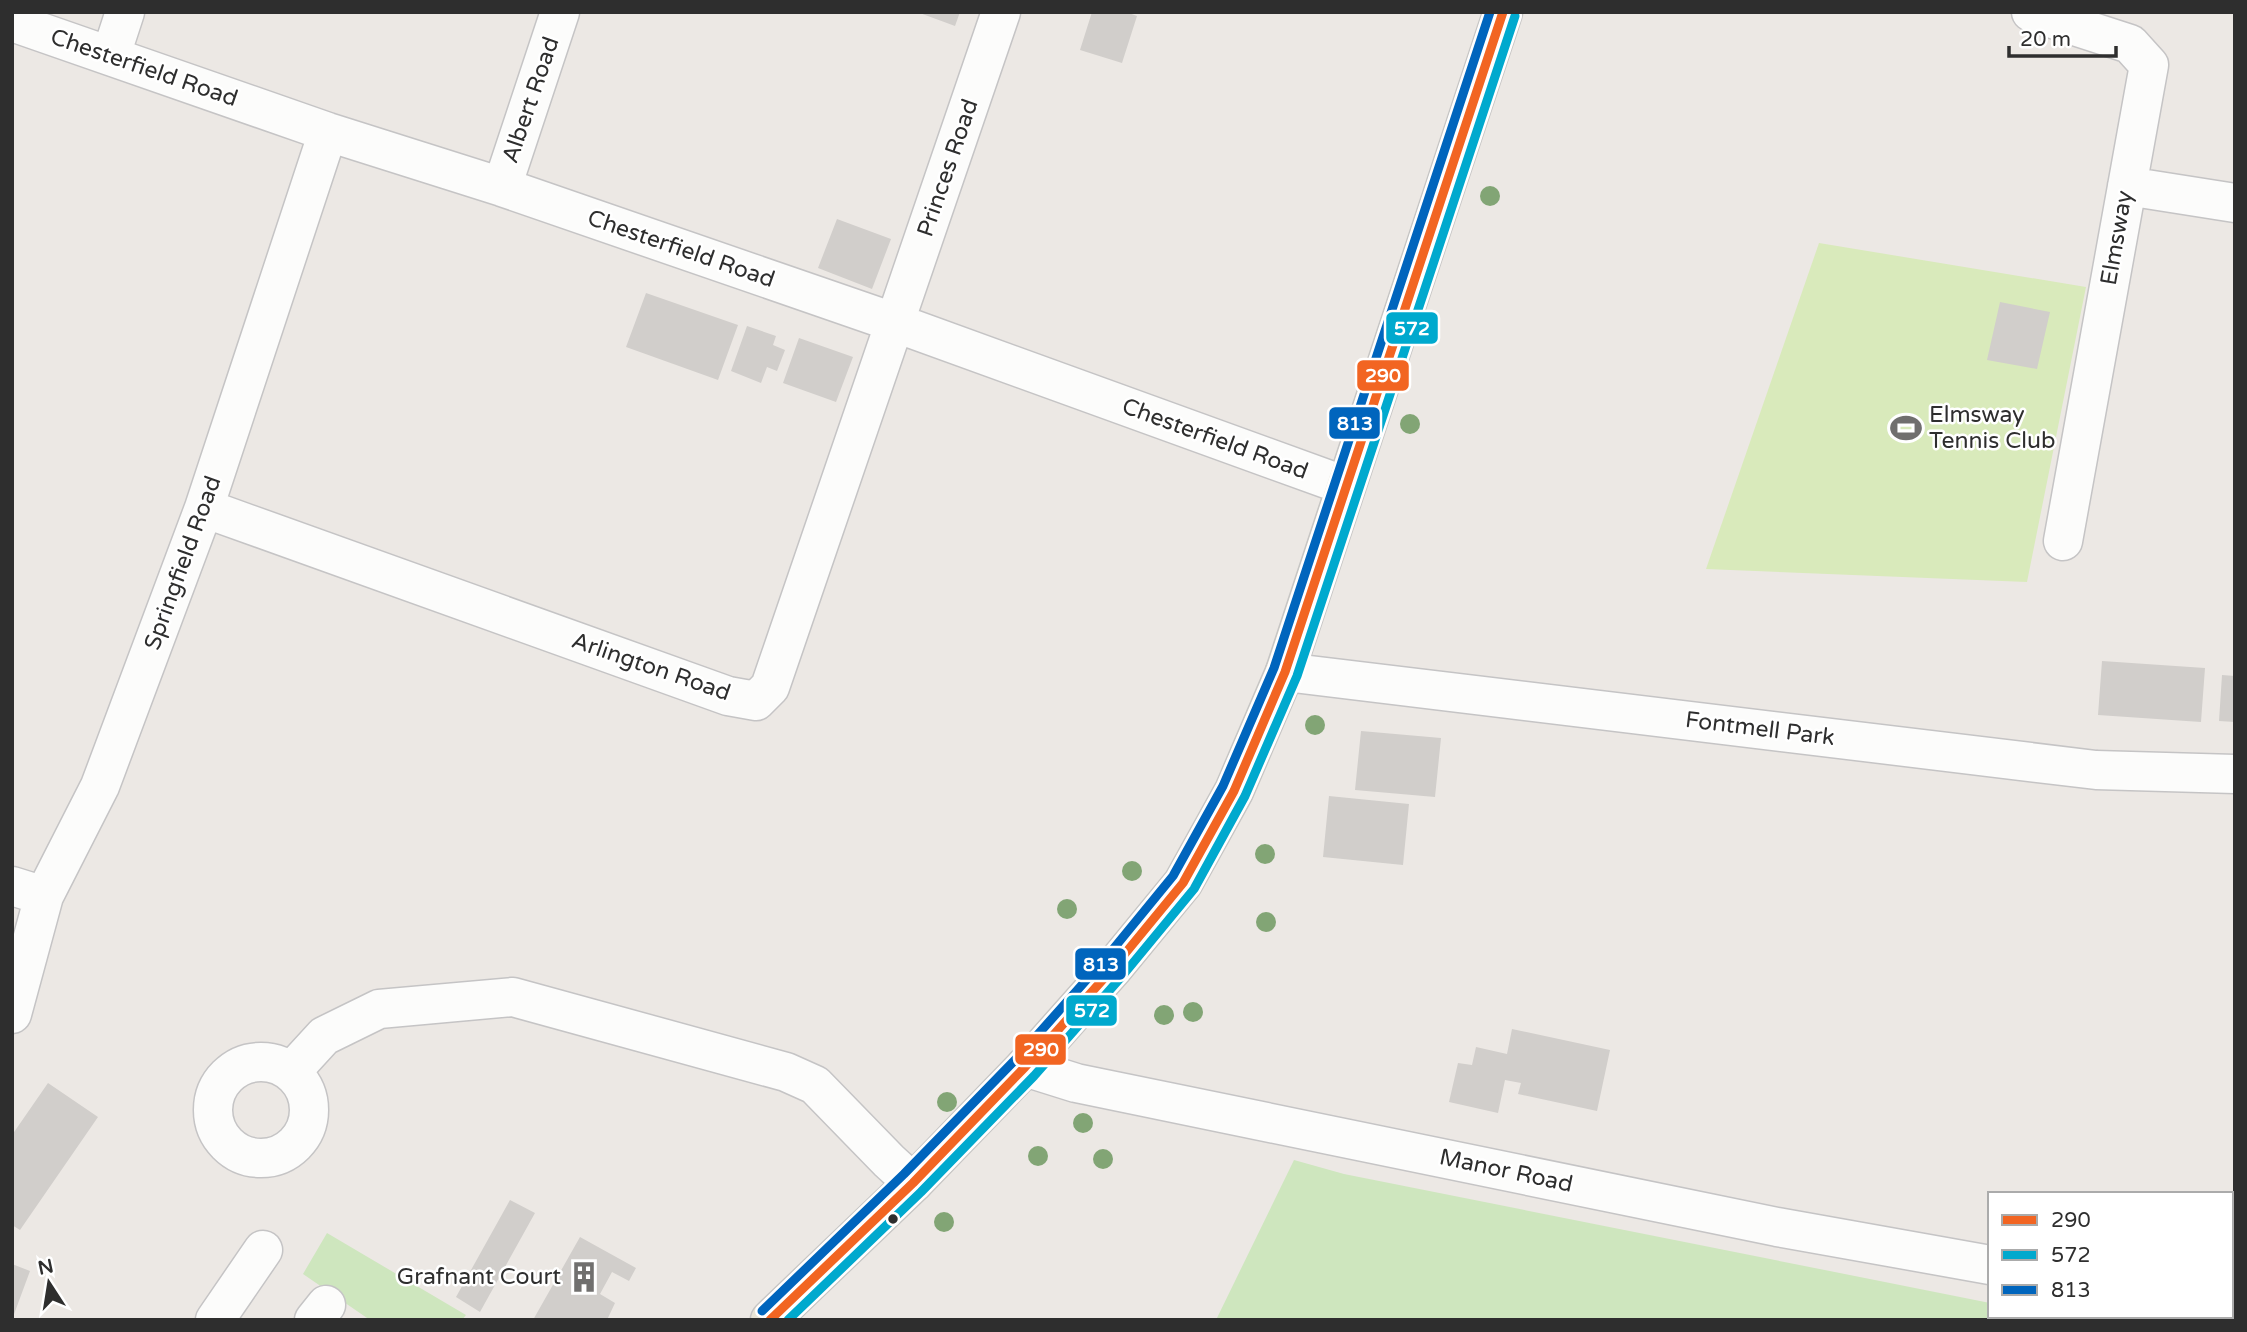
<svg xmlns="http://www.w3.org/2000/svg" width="2247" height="1332" font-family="'Varela Round',sans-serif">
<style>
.green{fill:#cee6be}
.pitch{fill:#d9eabb}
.building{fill:#d1cecb}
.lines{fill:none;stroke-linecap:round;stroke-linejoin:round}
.minor-casing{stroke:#c5c4c5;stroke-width:41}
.major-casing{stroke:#c6c5c4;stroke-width:41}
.minor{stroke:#fcfcfb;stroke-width:38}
.major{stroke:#e8e4d6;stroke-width:38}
.bus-1-casing{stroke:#fff;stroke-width:14}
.bus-2-casing{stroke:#fff;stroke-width:14}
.bus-3-casing{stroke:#fff;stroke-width:14}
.bus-1{stroke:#f26522;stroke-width:9}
.bus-2{stroke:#00a9ce;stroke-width:9}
.bus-3{stroke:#0065bd;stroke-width:9}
.tree{fill:#82a575}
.bus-dot{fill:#2e2e2e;stroke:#fff;stroke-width:2.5}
.labels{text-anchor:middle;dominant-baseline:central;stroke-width:5;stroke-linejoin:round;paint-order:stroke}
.street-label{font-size:23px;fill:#2e2e2e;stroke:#fff}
.poi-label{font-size:23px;fill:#2e2e2e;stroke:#fff;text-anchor:start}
.line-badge{stroke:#fff;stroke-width:2.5}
.badge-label{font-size:19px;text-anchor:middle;font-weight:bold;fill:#fff}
</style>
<rect width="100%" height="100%" fill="#ece8e4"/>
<path class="green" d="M1294 1160 1344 1174 1990 1303V1316H2074L2100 1320H1216Z
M327 1233 466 1315 462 1320H370L303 1274Z"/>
<path class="pitch" d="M1819 243 2086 287 2027 582 1706 569Z"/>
<path class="building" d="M917 12H960L955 26Z
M1092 12H1126L1137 16 1122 63 1080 50Z
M837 219 891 239 872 289 818 268Z
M646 293 738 325 718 380 626 347Z
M2000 302 2050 312 2037 369 1987 360Z
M747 326 776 336 773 345 785 350 777 371 767 367 761 383 731 371Z
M799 338 853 357 836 402 783 383Z
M2102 661 2205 668 2201 722 2098 715Z
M2222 675 2235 676V722L2219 721Z
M1361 731 1441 738 1435 797 1355 790Z
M1329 796 1409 804 1403 865 1323 857Z
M1512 1029 1610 1050 1597 1111 1518 1094 1521 1083 1505 1080 1498 1113 1449 1102 1458 1063 1472 1065 1476 1047 1507 1054Z
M48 1083 98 1117 20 1230 12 1225V1135Z
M510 1200 535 1213 480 1312 456 1297Z
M580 1237 636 1268 629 1281 612 1272 600 1294 615 1303 607 1320H533Z
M12 1264 30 1271 13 1317H12Z"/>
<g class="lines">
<defs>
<path id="minor" d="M2031 12 2130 44 2149 65 2063 541
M12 22 328 132 502 187 896 323 1346 486
M111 55 125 12
M2127 186 2235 203
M502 187 560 12
M204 508 728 696 756 701 770 687 1001 12
M1285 672 2096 770 2235 774
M12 886 44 896
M12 1014 44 896 100 786 204 508 328 132
M213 1110a48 48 0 1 1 96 0a48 48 0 1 1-96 0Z
M1025 1067 1076 1083 1777 1227 1990 1265
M291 1072 324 1036 379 1009 513 997 786 1072 815 1085 889 1161 913 1183
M2231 1305H2235
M215 1320 263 1250
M314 1320 326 1305"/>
<path id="major" d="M770 1320 913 1183 1025 1067 1114 967 1183 883 1234 791 1285 672 1503 12"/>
</defs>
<use href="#minor" class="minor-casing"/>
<use href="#major" class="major-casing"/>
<use href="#minor" class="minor"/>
<use href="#major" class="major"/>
<defs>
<path id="bus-1" d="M770 1320 913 1183 1025 1067 1114 967 1183 883 1234 791 1285 672 1503 12"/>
<path id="bus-2" d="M788 1320 921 1192 1034 1076 1123 975 1194 889 1245 796 1297 676 1515 16"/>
<path id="bus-3" d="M762 1311 904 1174 1016 1059 1105 959 1173 876 1223 786 1274 668 1490 12"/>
</defs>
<use href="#bus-1" class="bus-1-casing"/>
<use href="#bus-2" class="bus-2-casing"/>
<use href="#bus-3" class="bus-3-casing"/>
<use href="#bus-1" class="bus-1"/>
<use href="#bus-2" class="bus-2"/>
<use href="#bus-3" class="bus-3"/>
</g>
<g class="tree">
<circle cx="1490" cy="196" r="10"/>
<circle cx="1410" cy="424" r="10"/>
<circle cx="1315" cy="725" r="10"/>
<circle cx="1265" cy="854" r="10"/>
<circle cx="1132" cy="871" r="10"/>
<circle cx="1067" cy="909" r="10"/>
<circle cx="1266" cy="922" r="10"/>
<circle cx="1193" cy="1012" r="10"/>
<circle cx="1164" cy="1015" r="10"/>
<circle cx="947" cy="1102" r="10"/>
<circle cx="1083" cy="1123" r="10"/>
<circle cx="1038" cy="1156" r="10"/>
<circle cx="1103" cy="1159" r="10"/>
<circle cx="944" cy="1222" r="10"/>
</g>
<defs>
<symbol id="stadium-bare" viewBox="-9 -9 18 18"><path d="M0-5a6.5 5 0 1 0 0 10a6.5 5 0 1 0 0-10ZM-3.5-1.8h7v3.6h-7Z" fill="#706f6e" stroke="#fff" stroke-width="2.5" paint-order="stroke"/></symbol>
<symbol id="building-bare" viewBox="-9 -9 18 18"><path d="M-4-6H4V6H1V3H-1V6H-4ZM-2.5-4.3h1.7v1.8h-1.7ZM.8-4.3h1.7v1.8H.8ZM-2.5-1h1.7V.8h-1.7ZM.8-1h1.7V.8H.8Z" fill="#706f6e" stroke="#fff" stroke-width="2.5" paint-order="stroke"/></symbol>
</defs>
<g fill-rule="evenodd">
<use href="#stadium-bare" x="1884" y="406" width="44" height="44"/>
<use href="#building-bare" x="562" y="1255" width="44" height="44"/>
</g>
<circle class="bus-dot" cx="893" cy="1219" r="6"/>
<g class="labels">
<g class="street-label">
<text transform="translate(144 68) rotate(19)">Chesterfield Road</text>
<text transform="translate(531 100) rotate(-71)">Albert Road</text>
<text transform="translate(948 168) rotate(-71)">Princes Road</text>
<text transform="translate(2117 238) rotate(-80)">Elmsway</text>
<text transform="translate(681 249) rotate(19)">Chesterfield Road</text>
<text transform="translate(1215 439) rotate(20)">Chesterfield Road</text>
<text transform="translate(183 563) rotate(-70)">Springfield Road</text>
<text transform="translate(651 667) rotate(19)">Arlington Road</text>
<text transform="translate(1760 729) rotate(7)">Fontmell Park</text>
<text transform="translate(1506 1171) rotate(12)">Manor Road</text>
</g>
<g class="poi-label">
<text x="1929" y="415">Elmsway<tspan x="1929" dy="26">Tennis Club</tspan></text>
<text x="561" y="1277" text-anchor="end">Grafnant Court</text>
</g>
</g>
<g class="line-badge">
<rect x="1385" y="311" width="54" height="34" rx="7" fill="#00a9ce"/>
<rect x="1356" y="359" width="54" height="33" rx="7" fill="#f26522"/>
<rect x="1328" y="406" width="53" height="34" rx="7" fill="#0065bd"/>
<rect x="1074" y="947" width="53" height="34" rx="7" fill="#0065bd"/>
<rect x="1065" y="994" width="53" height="33" rx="7" fill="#00a9ce"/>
<rect x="1014" y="1033" width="53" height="33" rx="7" fill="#f26522"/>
</g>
<g class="badge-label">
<text x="1412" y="335">572</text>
<text x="1383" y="382">290</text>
<text x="1355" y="430">813</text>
<text x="1101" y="971">813</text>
<text x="1092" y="1017">572</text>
<text x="1041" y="1056">290</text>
</g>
<rect width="2247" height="1332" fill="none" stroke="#2e2e2e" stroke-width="28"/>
<rect x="1988" y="1192" width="245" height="126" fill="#ffffff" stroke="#ababab" stroke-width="2"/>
<rect x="2002" y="1215" width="35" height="10" fill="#f26522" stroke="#ababab" stroke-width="2"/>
<text x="2051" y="1227" font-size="21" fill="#2e2e2e">290</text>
<rect x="2002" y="1250" width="35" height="10" fill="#00a9ce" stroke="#ababab" stroke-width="2"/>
<text x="2051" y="1262" font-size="21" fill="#2e2e2e">572</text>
<rect x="2002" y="1285" width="35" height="10" fill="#0065bd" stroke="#ababab" stroke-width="2"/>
<text x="2051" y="1297" font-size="21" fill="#2e2e2e">813</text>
<g transform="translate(49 1283) rotate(348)" stroke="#ffffff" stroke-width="5" paint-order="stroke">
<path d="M0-5L12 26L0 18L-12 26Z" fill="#2e2e2e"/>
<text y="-10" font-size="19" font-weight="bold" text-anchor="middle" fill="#2e2e2e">N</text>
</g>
<path d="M2009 46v10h107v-10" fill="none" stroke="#2e2e2e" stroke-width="3.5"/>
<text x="2020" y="46" font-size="21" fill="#2e2e2e" stroke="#ffffff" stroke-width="5" paint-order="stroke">20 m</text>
</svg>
